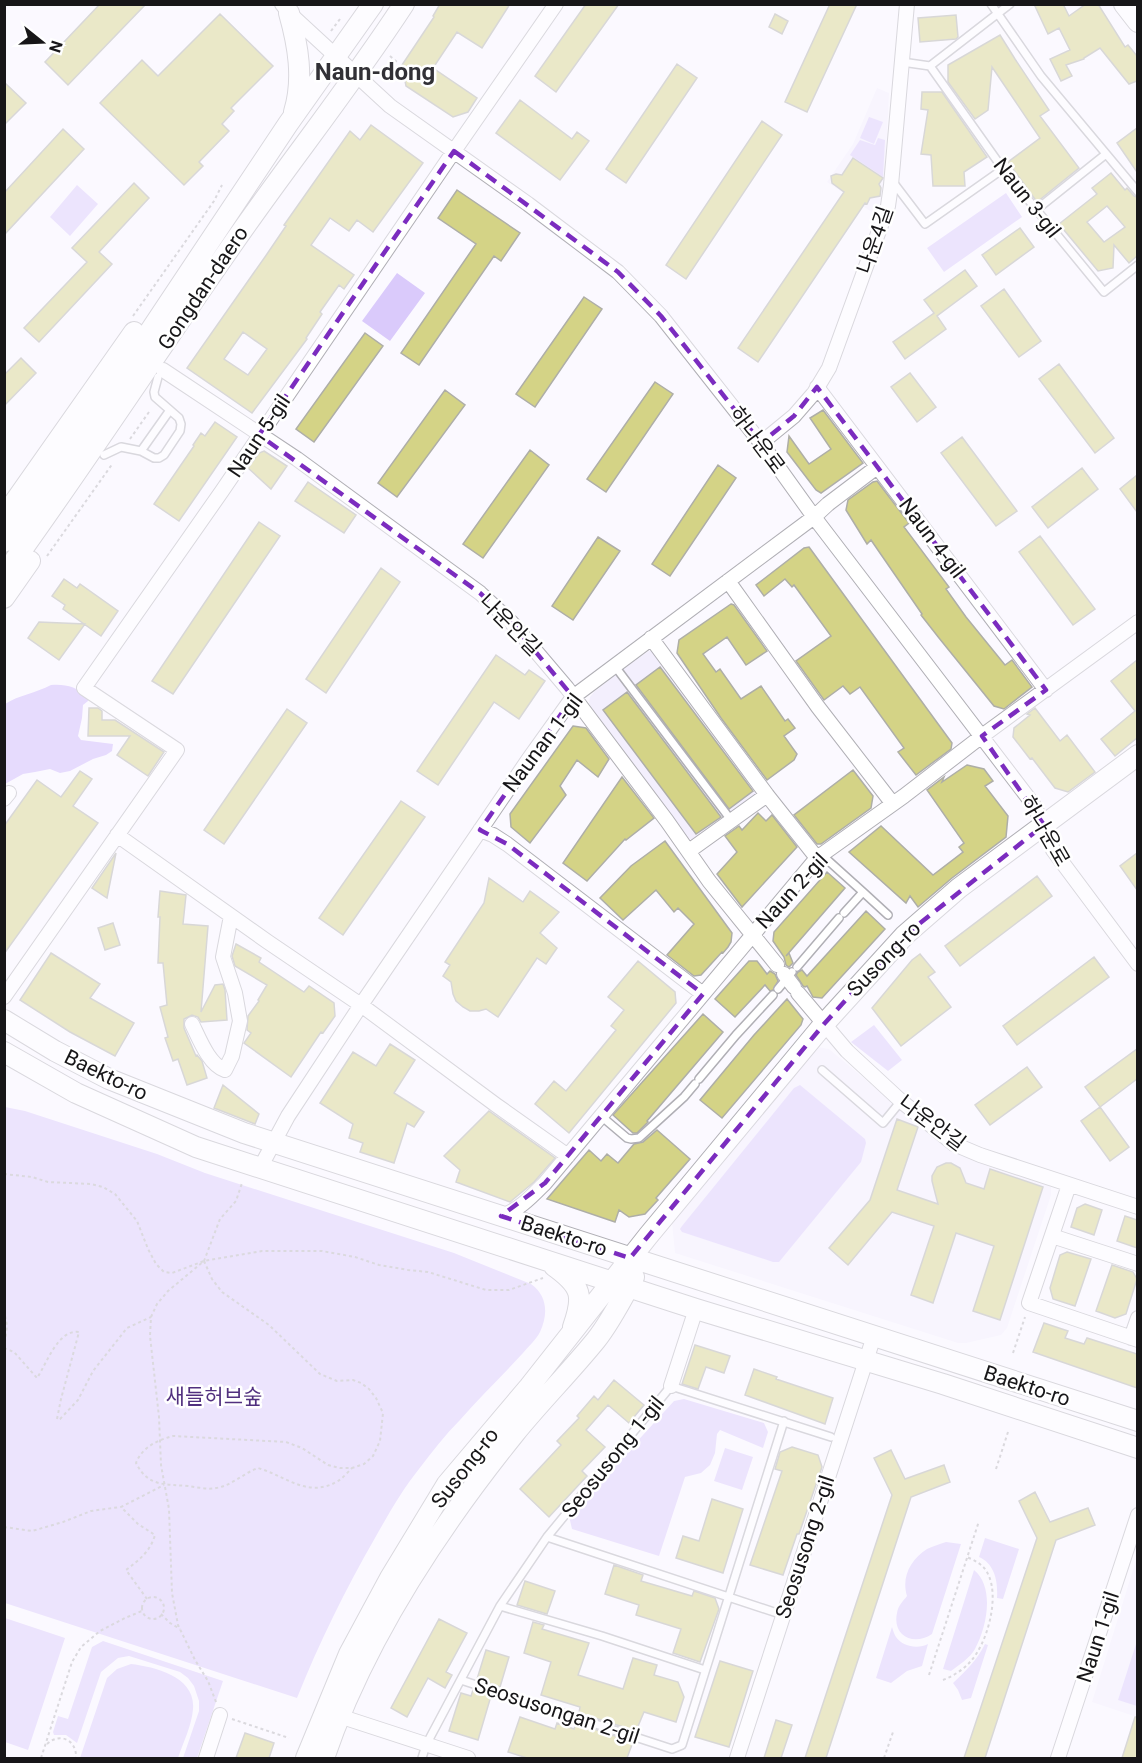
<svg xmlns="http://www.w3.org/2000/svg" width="1142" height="1763" font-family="Roboto,'Noto Sans KR',sans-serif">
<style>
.built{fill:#f3effd}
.green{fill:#dacafb}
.forest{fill:#cdb6fb}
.building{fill:#d4d386;stroke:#aeaea7;stroke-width:1.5;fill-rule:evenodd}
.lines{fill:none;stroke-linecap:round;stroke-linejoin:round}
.lane-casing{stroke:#b0afb5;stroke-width:10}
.street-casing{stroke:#b0afb5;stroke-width:16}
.secondary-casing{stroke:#b0afb5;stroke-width:22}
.path{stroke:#b3b2b6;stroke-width:2;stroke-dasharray:3 3;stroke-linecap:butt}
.lane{stroke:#fff;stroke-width:7}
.street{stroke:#fff;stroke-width:14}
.secondary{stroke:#fff;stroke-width:20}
.marked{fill:none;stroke:#7b2cbf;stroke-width:4.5;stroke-dasharray:12 8;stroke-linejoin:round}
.labels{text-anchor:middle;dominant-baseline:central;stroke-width:5;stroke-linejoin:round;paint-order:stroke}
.street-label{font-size:21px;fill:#171618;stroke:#fff}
.park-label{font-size:21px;fill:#51307f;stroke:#fff}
.quarter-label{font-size:24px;font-weight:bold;fill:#323136;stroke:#fff}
</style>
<rect width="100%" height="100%" fill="#fbf9ff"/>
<path class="built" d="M877 88 889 93 884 189 876 215 827 182 853 144Z
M649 651H655L758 793 694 841 687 837 592 709 589 703 590 697 594 692 626 667Z
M818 1047 829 1049 952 1152 1044 1183 1051 1187V1195L1007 1328 1001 1335 966 1343H958L675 1253 672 1222 816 1048Z
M1137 1557V1717L1092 1702Z"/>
<path class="green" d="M869 117 883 122 874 144 860 138Z
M878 138 885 140 883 177 850 155 860 140 875 145Z
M77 185 98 204 70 236 50 217Z
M1006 193 1022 217 944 272 927 248Z
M397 273 425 293 390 341 362 321Z
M874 1025 902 1060 888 1071 851 1042Z
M800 1085 865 1139 866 1143 861 1162 779 1262H773L682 1232 680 1229 682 1226 794 1088Z
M5 1107 25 1111 157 1154 205 1173 454 1253 531 1284C548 1296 548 1315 540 1332 536 1340 528 1347 523 1353 502 1376 480 1397 460 1420 445 1435 432 1452 419 1469 402 1490 388 1515 375 1538 345 1590 319 1643 297 1698L5 1603Z
M684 1399 764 1423 768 1432 763 1448 720 1430 717 1434 715 1453 710 1465 701 1473 685 1477 659 1556 572 1529 569 1516 674 1401Z
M725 1448 753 1457 742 1490 714 1481Z
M985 1538 1019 1549 1003 1599 997 1598C998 1582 995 1564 979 1557Z
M946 1542 961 1544 932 1634C913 1647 892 1635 897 1613 898 1606 903 1601 907 1596 901 1577 911 1559 927 1549 933 1546 940 1544 946 1542Z
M974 1570C995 1587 987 1627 975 1649 970 1658 959 1665 951 1671L943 1669Z
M5 1618 65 1638 28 1750 5 1742Z
M892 1627C893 1630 894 1634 896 1637 903 1647 918 1649 928 1644L922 1666 907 1671 891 1683 876 1678Z
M103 1641 223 1681 197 1758H183L199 1711V1701L194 1686 188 1678 180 1672 129 1656 118 1658 101 1672 77 1743 66 1735H54L53 1732 58 1716 68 1719 92 1647Z
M1137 1641 1138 1706H1137L1118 1700Z
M985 1644 988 1645 971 1698 962 1700 958 1690 953 1683C966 1671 977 1660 985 1644Z
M131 1664C156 1667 196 1677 193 1709 192 1725 183 1743 178 1758H80L107 1678 117 1669Z"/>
<path class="forest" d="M51 685C67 684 76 687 88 697V701L83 705 82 718 78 736 81 740 113 744 112 751 106 755 93 759 70 771 60 773 50 769 35 772 23 774 5 784V704C19 695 36 693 51 685Z"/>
<path class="building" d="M100 4H146L68 85 45 62Z
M440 4H510L482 48 457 32 433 68 477 98 468 112 453 117 406 86 402 65 434 17 433 16Z
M586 4H619L556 92 535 76Z
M830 4H857L807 112 785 102Z
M1034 4H1063L1069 16 1086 4H1098L1125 47 1128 45 1137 56V81L1129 84 1100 48 1084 58V59L1066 65 1072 76 1061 81 1050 59 1070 50 1059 28 1048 34Z
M220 14 273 66 231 108 234 111 222 124 229 131 199 162 203 166 184 185 100 103 142 60 158 76Z
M775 14 788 21 782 34 769 27Z
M956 15 958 37 956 39 920 42 918 18Z
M1000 35 1015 59 1049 110 1040 116 1079 168 1037 202 1008 162 1040 138 992 67 988 110 975 119 948 82V65Z
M677 64 697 78 626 183 606 169Z
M4 82 26 103 4 125Z
M922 92H942L987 157 964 172 965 186H933L931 155 921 154 928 110 921 109Z
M520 100 572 139 577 132 589 141 560 180 496 133Z
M762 121 782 135 686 279 666 265Z
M371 125 423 163 373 232 357 220 349 231 330 218 311 245 354 275 344 289 339 285 320 312 322 314 306 338 307 339 252 413 187 368 267 254 286 226 284 225 350 131 360 140ZM243 332 267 349 248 375 224 359Z
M1137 128V172L1117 143Z
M63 129 84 149 4 235V193Z
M853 158 883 178 879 184 881 188 880 196 870 198 867 204 865 203 758 362 738 348 844 192 832 183 831 176 836 174 842 175Z
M1111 173 1125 190 1127 188 1134 196 1137 197V256L1129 263 1114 245 1113 268 1098 271 1059 224 1097 194 1092 188ZM1107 206 1125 227 1104 242 1087 222Z
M134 183 149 198 99 252 112 264 39 342 24 328 87 262 72 248Z
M457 190 520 233 501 261 494 256 419 365 401 353 476 244 438 218Z
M1020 228 1034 247 996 275 982 255Z
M965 270 977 286 937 316 946 329 905 359 893 342 934 313 924 300Z
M1004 289 1041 341 1019 357 981 306Z
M584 297 602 309 535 407 516 394Z
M365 333 383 346 314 442 296 429Z
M21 358 36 373 4 406V375Z
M1059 364 1114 438 1095 453 1039 379Z
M910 373 936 407 917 422 891 387Z
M655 382 673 394 606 492 587 479Z
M445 390 465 405 397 497 378 483Z
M823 410 863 463 821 493 816 490 787 452 789 436 809 464 831 449 810 418Z
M215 422 237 437 179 521 154 504 194 446 193 445 201 433 205 436Z
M962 437 1017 511 996 526 941 453Z
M530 450 549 465 483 558 463 544Z
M264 451 287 466 271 489 248 468 259 453Z
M718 465 736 478 670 576 652 564Z
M1082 468 1098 489 1048 528 1032 507Z
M1137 475V512L1120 489Z
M877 481 909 523 904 527 949 587 946 589 966 617 1005 665 1012 660 1032 687 1004 709 994 706 939 638 921 615 922 614 871 540 867 544 846 510 848 500 873 482Z
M308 482 356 515 344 533 295 501Z
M259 522 280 536 173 694 152 681Z
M1040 536 1095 609 1073 625 1019 552Z
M598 537 620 551 573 620 552 606Z
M809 547 952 743 951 749 916 775 898 752 904 748 860 687 850 694 843 686 824 700 796 661 831 636 794 585 792 587 785 579 764 596 756 585 804 548Z
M381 568 400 582 326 693 306 679Z
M64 579 77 588 80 584 118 611 101 636 63 609 65 605 52 596Z
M731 604 734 605 767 651 746 665 727 637 703 654 716 672 720 669 741 699 761 686 785 721 788 719 795 728 784 736 797 754 794 760 767 780 721 718 677 653 679 640Z
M39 622 85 624 59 660 28 638Z
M496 655 525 675 529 670 545 681 519 719 494 702 438 785 417 771Z
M1137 660V738L1115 756 1101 739 1135 711 1111 681Z
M660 667 753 791 729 809 636 685Z
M627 692 721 817 696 834 603 710Z
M89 708H98L102 711V720H115L164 752 148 776 117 755 130 736H88Z
M1035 708 1060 741 1067 735 1095 772 1068 792 1055 788 1032 758 1030 759 1013 737 1014 728 1030 715 1027 714Z
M287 709 307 723 224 844 204 830Z
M573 726 586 728 609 759 598 777 577 760 560 786 566 795 530 843 511 827 510 814Z
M967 765 984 769 993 781 985 786 1008 816 1006 837 952 878 918 907 910 896 906 903 849 852 881 826 933 875 963 852 959 847 964 843 927 790 944 777 942 782Z
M853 770 873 796 871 808 821 844H817L794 815Z
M80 771 92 779 73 806 98 823 4 954V826L37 780 61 797Z
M622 777 654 818 626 840 625 839 587 881 563 863Z
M401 801 425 817 343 935 319 918Z
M758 813 766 821 772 815 797 847 742 907 717 874 737 852 725 836 739 826 742 830Z
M665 841 732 933 731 942 728 947 723 953 722 952 701 975 694 976 667 955 694 924 678 908 674 912 656 890 623 920 600 898 631 866Z
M116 853 107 898 92 888Z
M1137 853V890L1120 866Z
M827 872 845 888 786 956 789 953 793 963 789 967 786 965 784 957 773 941 774 932Z
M1037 876 1052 896 960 966 945 946Z
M489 878 523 902 530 891 559 912 540 933 557 948 546 964 537 958 498 1017 486 1009 479 1011H470L463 1007 456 1001 453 994 451 982 443 976 450 965 445 962 484 903Z
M160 891 186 895 183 924 208 926 201 1012 215 985 223 984 225 990 227 1020 201 1022 198 1017 192 1015 184 1019V1028L196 1056 197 1055 202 1061 207 1078 187 1085 178 1059 173 1061 165 1038 168 1037 160 1007 167 1005 163 963H158L160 917H158Z
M866 911 885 929 822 998 813 997 807 986 805 987 803 986 796 975 798 972 802 970 807 976Z
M113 923 120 945 105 950 98 928Z
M236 944 261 958 259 962 304 992 309 986 334 1003 335 1016 323 1033 321 1032 291 1077 244 1043 251 1033 247 1030 248 1016 259 1001 258 1000 267 985 235 966 232 956Z
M51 953 100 984 90 998 134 1023 115 1056 70 1032 20 1000Z
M920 954 935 972 928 977 951 1007 901 1046 872 1008 912 960Z
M1094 957 1109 977 1017 1045 1003 1026Z
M638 961 675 992 676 1003 569 1133 535 1104 554 1081 566 1091 616 1030 611 1026 624 1010 608 997Z
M749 961H757L767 974 770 971 775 974 778 981 773 990 770 991 765 985 735 1017 715 999Z
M787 999 803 1019 801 1025 722 1118 700 1100 754 1035Z
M703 1014 723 1032 647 1121 648 1122 637 1133H633L613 1115Z
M390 1044 415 1060 394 1093 424 1112 414 1127 407 1123 394 1163 360 1152 363 1143 349 1138 353 1124 320 1103 353 1052 376 1066Z
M1137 1049V1079L1100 1107 1085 1087Z
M1027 1067 1042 1087 990 1125 975 1105Z
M223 1085 259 1114 255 1124 214 1108Z
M1100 1107 1129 1147 1110 1161 1081 1121Z
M489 1111 555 1158 534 1182 510 1202 456 1182 460 1170 444 1156Z
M897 1119 918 1127 897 1190 938 1204 932 1181V1176L937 1167 946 1163H951L960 1168 966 1183 984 1189 990 1169 1043 1187 1000 1320 973 1311 994 1246 956 1233 933 1303 911 1295 934 1226 892 1212 848 1265 829 1248 870 1200Z
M657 1130 690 1159 656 1198 658 1200 645 1214 629 1217 619 1210 615 1222 547 1199 589 1150 601 1161 607 1154 618 1163 634 1144 643 1142Z
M1085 1204 1102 1210 1094 1235 1071 1227 1077 1208Z
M1125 1216 1137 1220V1248L1117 1241Z
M1067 1252 1091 1259 1075 1306 1053 1299 1050 1288 1060 1255Z
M1112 1265 1133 1272 1137 1279 1126 1314 1115 1318 1096 1311Z
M1044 1323 1068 1331 1065 1338 1084 1344 1087 1338 1137 1354V1388L1033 1352Z
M695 1345 730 1356 724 1373 706 1367 698 1389 682 1384Z
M754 1369 777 1377 776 1379 833 1398 825 1424 745 1395Z
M614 1380 644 1405 629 1423 608 1405 586 1430 605 1447 582 1471 587 1476 549 1517 520 1489 561 1445 557 1441 579 1418 577 1416 594 1396 598 1400Z
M792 1447 818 1455 822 1467 799 1534H797L783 1575 750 1565 782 1471 775 1469 780 1452Z
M891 1450 905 1479 944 1465 950 1482 911 1497 826 1758H805L892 1495 874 1458Z
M1035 1492 1050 1522 1088 1508 1095 1525 1056 1540 985 1758H964L1037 1538 1019 1501Z
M712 1499 743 1509 723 1573 676 1558 683 1536 699 1541Z
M614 1565 643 1575 641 1581 692 1596 694 1591 715 1598 719 1609 700 1662 673 1653 681 1629 636 1615 639 1605 605 1594Z
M525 1581 555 1591 547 1614 517 1605Z
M439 1619 467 1633 446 1672 452 1675 445 1688 428 1678 407 1717 391 1708Z
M533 1622 544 1625 542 1629 589 1643 578 1675 623 1689 633 1658 657 1665 654 1675 678 1682 684 1697 676 1722 644 1712 636 1731 579 1713 580 1707 541 1695 551 1662 524 1653Z
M486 1650 509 1657 500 1687 477 1679Z
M720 1661 753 1671 729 1747 695 1737Z
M473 1690 491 1696 478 1740 449 1731 461 1693 471 1696Z
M520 1717 555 1729 557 1723 574 1729 576 1723 633 1742 627 1758H527L508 1752Z
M1135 1717H1137V1758H1122Z
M776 1720 792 1725 781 1758H764Z
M245 1733 274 1743 269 1758H236Z"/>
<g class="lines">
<defs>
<path id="lane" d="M991 4 1041 76 1138 192
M902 62 930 66 1010 4
M930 66 1003 169 1104 292 1138 265
M893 182 925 224 1003 169
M1036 210 1106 154
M141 451 170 410
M104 455 121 447 141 451 154 458H159L164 455 180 431 181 424 179 418 155 397 154 392 158 377
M614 665 731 820
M822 855 863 892 844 913
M863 892 888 915
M797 967 839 918
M778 989 792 972
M822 1070 883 1123 901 1101
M699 1079 736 1035 773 995
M601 1116 627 1138 631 1139 639 1138 684 1097 695 1084
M547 1537 783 1615
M500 1606 602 1636 705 1670
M461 1680 672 1749 682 1745 784 1421
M422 1758 426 1745 500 1606 547 1537 671 1386 831 1437"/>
<path id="street" d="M282 4 289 13 390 106 528 204 618 272 661 316 761 443 814 517 1033 804 1044 825 1053 850 1138 964
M163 370 297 459 480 593 511 622 567 688 667 821 709 881 777 965
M817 387 1046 690
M761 443 794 416 814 393 829 368 888 206 891 185 907 4
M728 581 818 707 893 804
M651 638 767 795 817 858
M4 799 9 793
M480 830 493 835 507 844 703 994
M117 835 268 942 361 1005 496 1105 568 1156
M689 851 767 795
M784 974 794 987
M798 993 847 1051 901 1101 954 1144 980 1155 1138 1207
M4 997 177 750 84 688 222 491 454 151 556 4
M192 1024C199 1038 209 1065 225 1070L232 1056 240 1021 235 993 223 957 231 916
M260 1168 288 1116 361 1005 528 760 573 697 814 517 828 504 877 467
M1069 1185 1029 1303 1138 1340
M501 1216C518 1211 532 1196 545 1183L817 858 904 796 982 736 1138 622
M1052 1236 1138 1264
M1131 1338 1138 1318
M671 1386 696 1309
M333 1714 468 1758
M206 1758 220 1715
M737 1758 874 1336
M1058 1758 1138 1515"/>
<path id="secondary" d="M1124 4 1138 22
M289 13C298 45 304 79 294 112
M4 517 134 332
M4 542 104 400 288 124 373 4
M4 575C83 466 155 355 232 245 288 164 350 87 404 4
M4 598 30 561
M4 1020 55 1051 109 1079 244 1133 1138 1421
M4 1052 76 1093 196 1147 696 1309 943 1384 1138 1448
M554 1266C582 1286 584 1296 573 1327
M306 1758 349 1654 390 1578 447 1484 529 1387 648 1236 824 1024 905 935 959 888 1138 755
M324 1758C364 1640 437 1530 515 1433 541 1401 570 1372 596 1340 611 1321 622 1299 634 1277"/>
</defs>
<use href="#lane" class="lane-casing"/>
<use href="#street" class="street-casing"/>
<use href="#secondary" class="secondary-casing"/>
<path class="path" d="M331 31 340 19
M390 56 397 62
M133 316 214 201 222 185
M130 439 149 412
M47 556 113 463
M4 1174 32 1177 48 1182 91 1184 103 1187 115 1194 137 1221 148 1249 156 1264 164 1272 172 1273 204 1261 262 1251H322L355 1257 379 1265 408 1270 428 1272 486 1290H509L543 1278
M204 1261 212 1279 222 1292 269 1325 320 1374 337 1381 353 1380 361 1383 369 1389 376 1398 383 1413 380 1441 373 1456 364 1464 352 1468H340L328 1465 302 1448 286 1442 173 1436C158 1440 142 1447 136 1463 148 1487 165 1484 188 1486 197 1487 207 1490 216 1488 231 1486 244 1473 258 1468 286 1476 308 1499 338 1481 343 1478 348 1472 352 1468
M4 1310 7 1326 4 1349
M4 1348 14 1352 37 1378C47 1363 58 1329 79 1332L61 1399 57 1419H60L78 1400 93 1371 127 1328 151 1317
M1013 1353 1025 1317
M996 1469 1008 1432
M4 1527 32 1531 63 1522 91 1511 120 1507
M142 1608a11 11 0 1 1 22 0a11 11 0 1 1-22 0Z
M147 1599 126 1570C139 1560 150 1552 155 1535L138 1524 121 1507 164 1485
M161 1614 170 1623 180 1629
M929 1675 979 1521
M943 1680C953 1676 963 1670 970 1662 987 1644 1000 1598 988 1574 984 1565 976 1561 967 1557
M216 1702 208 1681 195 1660 178 1625 172 1593 169 1509 161 1465 159 1417 150 1336 151 1317 157 1304 168 1291 204 1261 220 1219 236 1201 242 1183
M232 1719 289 1738
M47 1744C60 1732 77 1740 76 1758
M41 1758 72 1662 81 1647 100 1631 125 1618 142 1611
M884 1758 893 1732"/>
<use href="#lane" class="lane"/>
<use href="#street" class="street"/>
<use href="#secondary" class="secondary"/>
</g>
<path d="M0 0H1142V1763H0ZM454 151 618 272 661 316 761 443 794 416 817 387 1046 690 982 736 1044 825 905 935 824 1024 630 1258 501 1216 545 1183 703 994 507 844 480 830 573 697 511 622 480 593 259 435Z" fill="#fbf9ff" fill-opacity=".55" fill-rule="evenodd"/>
<path class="marked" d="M454 151 618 272 661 316 761 443 794 416 817 387 1046 690 982 736 1044 825 905 935 824 1024 630 1258 501 1216 545 1183 703 994 507 844 480 830 573 697 511 622 480 593 259 435Z"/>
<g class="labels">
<g class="street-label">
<text transform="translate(1027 198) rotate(52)">Naun 3-gil</text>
<text transform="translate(875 240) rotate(-71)">나운4길</text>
<text transform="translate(203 288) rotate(-56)">Gongdan-daero</text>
<text transform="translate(259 436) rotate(-56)">Naun 5-gil</text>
<text transform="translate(757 440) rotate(53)">하나운로</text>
<text transform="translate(932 538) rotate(53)">Naun 4-gil</text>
<text transform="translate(510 625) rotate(45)">나운안길</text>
<text transform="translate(543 743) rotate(-53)">Naunan 1-gil</text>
<text transform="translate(1045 831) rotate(60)">하나운로</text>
<text transform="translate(792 891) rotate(-47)">Naun 2-gil</text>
<text transform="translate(884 959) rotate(-46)">Susong-ro</text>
<text transform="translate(106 1075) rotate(26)">Baekto-ro</text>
<text transform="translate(932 1123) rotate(37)">나운안길</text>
<text transform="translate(564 1236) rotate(18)">Baekto-ro</text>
<text transform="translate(1027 1386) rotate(18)">Baekto-ro</text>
<text transform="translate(613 1457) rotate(-51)">Seosusong 1-gil</text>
<text transform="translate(465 1468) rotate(-52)">Susong-ro</text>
<text transform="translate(805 1547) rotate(-72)">Seosusong 2-gil</text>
<text transform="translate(1098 1637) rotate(-72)">Naun 1-gil</text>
<text transform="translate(557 1711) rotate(18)">Seosusongan 2-gil</text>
</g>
<g class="park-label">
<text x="214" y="1397">새들허브숲</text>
</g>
<g class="quarter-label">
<text x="375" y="72">Naun-dong</text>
</g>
</g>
<rect width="1142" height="1763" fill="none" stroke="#171618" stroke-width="12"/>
<g transform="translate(42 42) rotate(108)" stroke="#ffffff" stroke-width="4.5" paint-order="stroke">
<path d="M0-4.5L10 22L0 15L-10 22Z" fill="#171618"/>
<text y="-9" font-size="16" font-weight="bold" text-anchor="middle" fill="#171618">N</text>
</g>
</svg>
